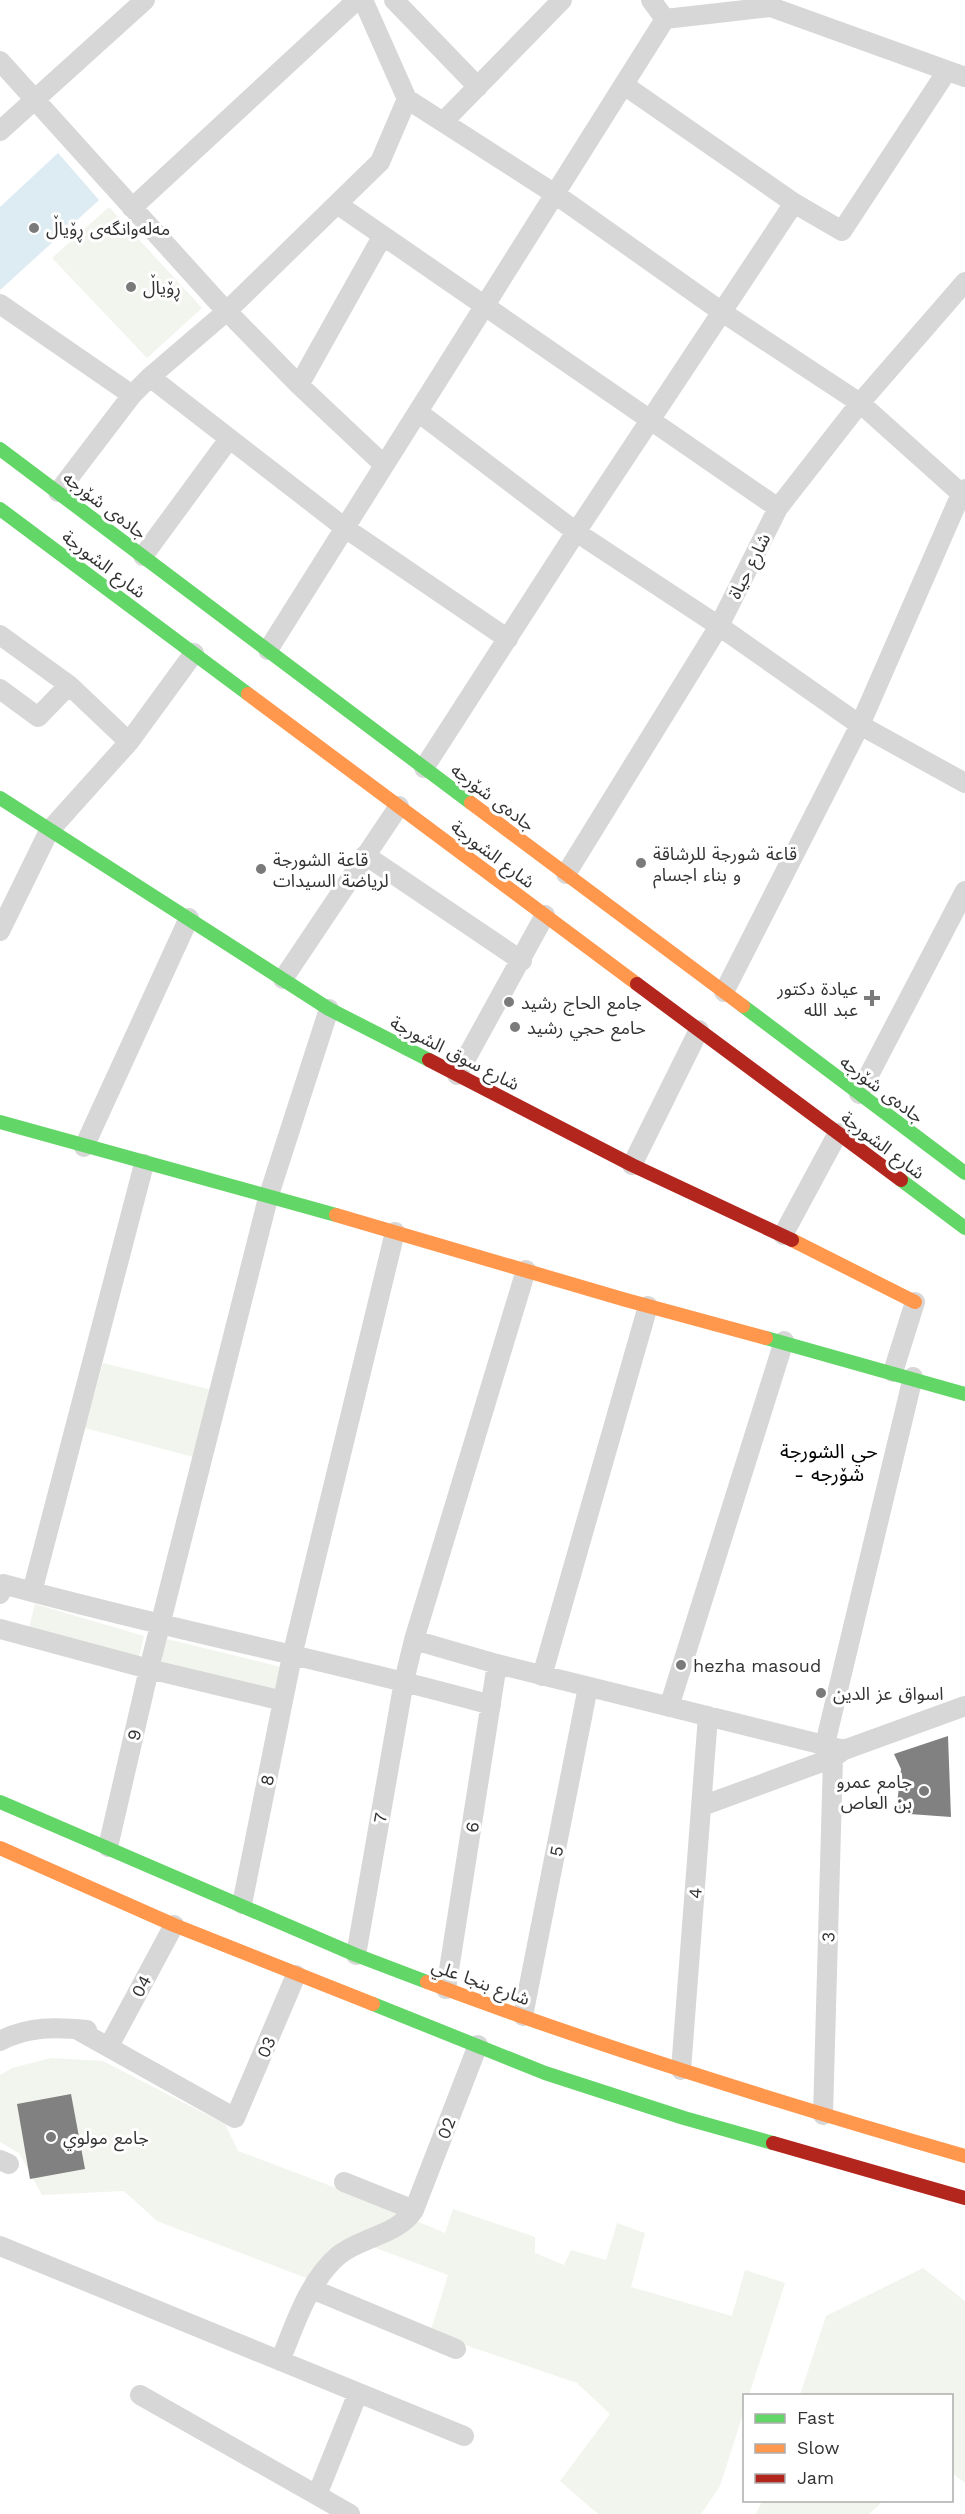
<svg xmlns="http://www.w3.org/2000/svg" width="965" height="2514" font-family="'Work Sans','Noto Sans Arabic',sans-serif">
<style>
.green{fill:#f1f5ed}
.water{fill:#ddebf3}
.building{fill:#818181}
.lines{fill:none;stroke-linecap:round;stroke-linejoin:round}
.street{stroke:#d7d7d7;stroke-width:20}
.fast{stroke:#63d668;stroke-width:14}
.slow{stroke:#ff974d;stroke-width:14}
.jam{stroke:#b3261e;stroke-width:14}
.poi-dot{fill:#7a7a7a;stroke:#fff;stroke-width:2}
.labels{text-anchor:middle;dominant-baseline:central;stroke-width:6;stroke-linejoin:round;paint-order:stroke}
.poi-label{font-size:18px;fill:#333;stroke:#fff;text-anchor:start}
.street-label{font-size:18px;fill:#333;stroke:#fff}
.neighbourhood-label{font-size:20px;fill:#000;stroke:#fff}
</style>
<rect width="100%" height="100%" fill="#fff"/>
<path class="green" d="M109 207 202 308 147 358 52 258Z
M103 1363 212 1390 193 1457 85 1428Z
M35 1604 144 1636 139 1657 29 1628Z
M167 1639 281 1667 276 1690 161 1663Z
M51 2058 103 2061 225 2124 238 2151 355 2195 445 2233 453 2209 535 2237V2253L564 2265 571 2250 606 2260 617 2223 645 2233 631 2287 732 2316 745 2270 785 2283 749 2395 744 2396V2411L720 2486 701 2514H598L560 2481 610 2414 577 2383 430 2333 448 2275 373 2247 350 2254 333 2271 327 2286 157 2221 124 2191 42 2195 19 2153 0 2142V2075L12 2068Z
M923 2268 965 2301V2483L952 2473V2396L800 2395 826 2316Z
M762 2501V2500L883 2501 869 2514H756Z"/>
<path class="water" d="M58 153 99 200 0 290V207Z"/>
<path class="building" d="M948 1736 951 1817 896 1813 901 1769 894 1754Z
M71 2094 85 2169 30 2179 17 2104Z"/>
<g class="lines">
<path class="street" d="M363 0 407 99 555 194 722 312 860 403 965 497
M394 0 478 87
M651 0 665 19
M665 19 771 7 965 77
M0 61 216 300 299 385 384 465
M624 85 794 203 842 231 947 71
M443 122 562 0
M0 131 145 0
M337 204 778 508
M132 208 357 0
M0 304 132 395
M150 377 345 528 508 639
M299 385 382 237
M418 412 576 532 719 626 860 725 965 783
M58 492 132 395 150 377 227 311 380 162 407 99
M143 556 229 439
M0 635 69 685 129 742
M268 650 665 19
M0 689 38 717 69 685
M424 768 576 532 794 203
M365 855 522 961
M566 874 719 626 778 508 860 403 965 282
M0 931 49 831 129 742 194 653
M283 979 399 806
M724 992 860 725 961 494 965 489
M457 1075 545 915
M859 1094 965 891
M84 1147 189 918
M632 1165 699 1030
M783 1235 838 1133
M893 1372 915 1302
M32 1592 144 1164
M0 1594 3 1584C165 1629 330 1660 491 1705
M0 1629 149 1669 283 1701
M414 1640 497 1664 844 1750
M542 1676 648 1306
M669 1707 784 1341
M825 1744 913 1377
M702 1806 833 1758 844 1750 965 1706
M108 1847 149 1669 268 1198 329 1009
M242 1904 292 1656 395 1232
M356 1955 404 1681 414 1640 526 1270
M446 1989 497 1664
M523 2016 588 1687
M76 2029 235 2118 296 1975
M0 2041C28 2026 56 2027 87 2030
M109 2046 174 1925
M681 2070 708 1716
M823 2115 833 1758
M0 2160 9 2164
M344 2182 414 2210
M0 2246 464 2436
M312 2289 456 2349
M280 2361C295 2325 308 2281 339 2255 361 2237 398 2235 414 2210L478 2045
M140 2395 350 2514
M317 2495 358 2393"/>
<path class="fast" d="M0 449 471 803
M0 509 248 694
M0 798 329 1009 429 1060
M743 1006 965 1173
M0 1122 336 1215
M901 1180 965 1228
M766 1338 965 1394
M0 1802 356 1955 427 1982
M373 2004 545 2073 684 2118 773 2143"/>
<path class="slow" d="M248 694 637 984
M471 803 743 1006
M336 1215 626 1300 766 1338
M792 1240 915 1302
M0 1848 174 1925 373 2004
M427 1982C603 2048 784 2104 965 2156"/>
<path class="jam" d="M637 984 901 1180
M429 1060 632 1165 792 1240
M773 2143 965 2198"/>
</g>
<g class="poi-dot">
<circle cx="34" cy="228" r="6"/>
<circle cx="131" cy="287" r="6"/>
<circle cx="641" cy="863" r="6"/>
<circle cx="261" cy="869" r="6"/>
<path d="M869 989h6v6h6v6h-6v6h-6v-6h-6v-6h6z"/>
<circle cx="509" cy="1002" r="6"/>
<circle cx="515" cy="1027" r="6"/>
<circle cx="681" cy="1665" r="6"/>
<circle cx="821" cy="1693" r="6"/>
<circle cx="924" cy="1791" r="6"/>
<circle cx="51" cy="2137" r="6"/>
</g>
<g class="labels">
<g class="poi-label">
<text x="46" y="228">مەلەوانگەی ڕۆیاڵ</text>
<text x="143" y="287">ڕۆیاڵ</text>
<text x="653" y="853">قاعة شورجة للرشاقة<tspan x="653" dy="21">و بناء اجسام</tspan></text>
<text x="273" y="859">قاعة الشورجة<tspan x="273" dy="21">لرياضة السيدات</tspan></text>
<text x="858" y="988" text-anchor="end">عيادة دكتور<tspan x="858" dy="21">عبد الله</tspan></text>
<text x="521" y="1002">جامع الحاج رشيد</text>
<text x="527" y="1027">حامع حجي رشيد</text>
<text x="693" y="1665">hezha masoud</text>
<text x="833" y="1693">اسواق عز الدين</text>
<text x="912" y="1781" text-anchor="end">جامع عمرو<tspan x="912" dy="21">بن العاص</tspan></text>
<text x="63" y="2137">جامع مولوي</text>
</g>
<g class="street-label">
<text transform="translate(105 505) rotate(37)">جادەی شۆرجە</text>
<text transform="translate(104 564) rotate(37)">شارع الشورجة</text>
<text transform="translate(749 566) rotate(-63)">شارع حياة</text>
<text transform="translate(493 797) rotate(37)">جادەی شۆرجە</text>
<text transform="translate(493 854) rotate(37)">شارع الشورجة</text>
<text transform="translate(455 1053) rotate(27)">شارع سوق الشورجة</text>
<text transform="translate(882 1089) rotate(37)">جادەی شۆرجە</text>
<text transform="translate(883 1145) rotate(37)">شارع الشورجة</text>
<text transform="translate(134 1735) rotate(-77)">9</text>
<text transform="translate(267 1780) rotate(-79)">8</text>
<text transform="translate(380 1818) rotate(-80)">7</text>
<text transform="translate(472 1827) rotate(-81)">6</text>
<text transform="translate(556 1851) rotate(-79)">5</text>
<text transform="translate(695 1893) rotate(-86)">4</text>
<text transform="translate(828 1937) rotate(-88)">3</text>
<text transform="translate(481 1982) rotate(20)">شارع بنجا علي</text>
<text transform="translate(141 1986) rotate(-62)">04</text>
<text transform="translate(266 2047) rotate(-67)">03</text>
<text transform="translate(446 2128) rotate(-69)">02</text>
</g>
<g class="neighbourhood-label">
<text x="829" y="1451">حي الشورجة<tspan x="829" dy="23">- شۆرجە</tspan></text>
</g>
</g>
<rect x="743" y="2394" width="210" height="108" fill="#ffffff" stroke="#adadad" stroke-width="1.5"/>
<rect x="755" y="2414" width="30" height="9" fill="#63d668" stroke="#adadad" stroke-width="1.5"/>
<text x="797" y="2424" font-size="18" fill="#333333">Fast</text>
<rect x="755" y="2444" width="30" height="9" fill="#ff974d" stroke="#adadad" stroke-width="1.5"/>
<text x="797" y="2454" font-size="18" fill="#333333">Slow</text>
<rect x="755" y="2474" width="30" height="9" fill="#b3261e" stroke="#adadad" stroke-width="1.5"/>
<text x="797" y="2484" font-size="18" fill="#333333">Jam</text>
</svg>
